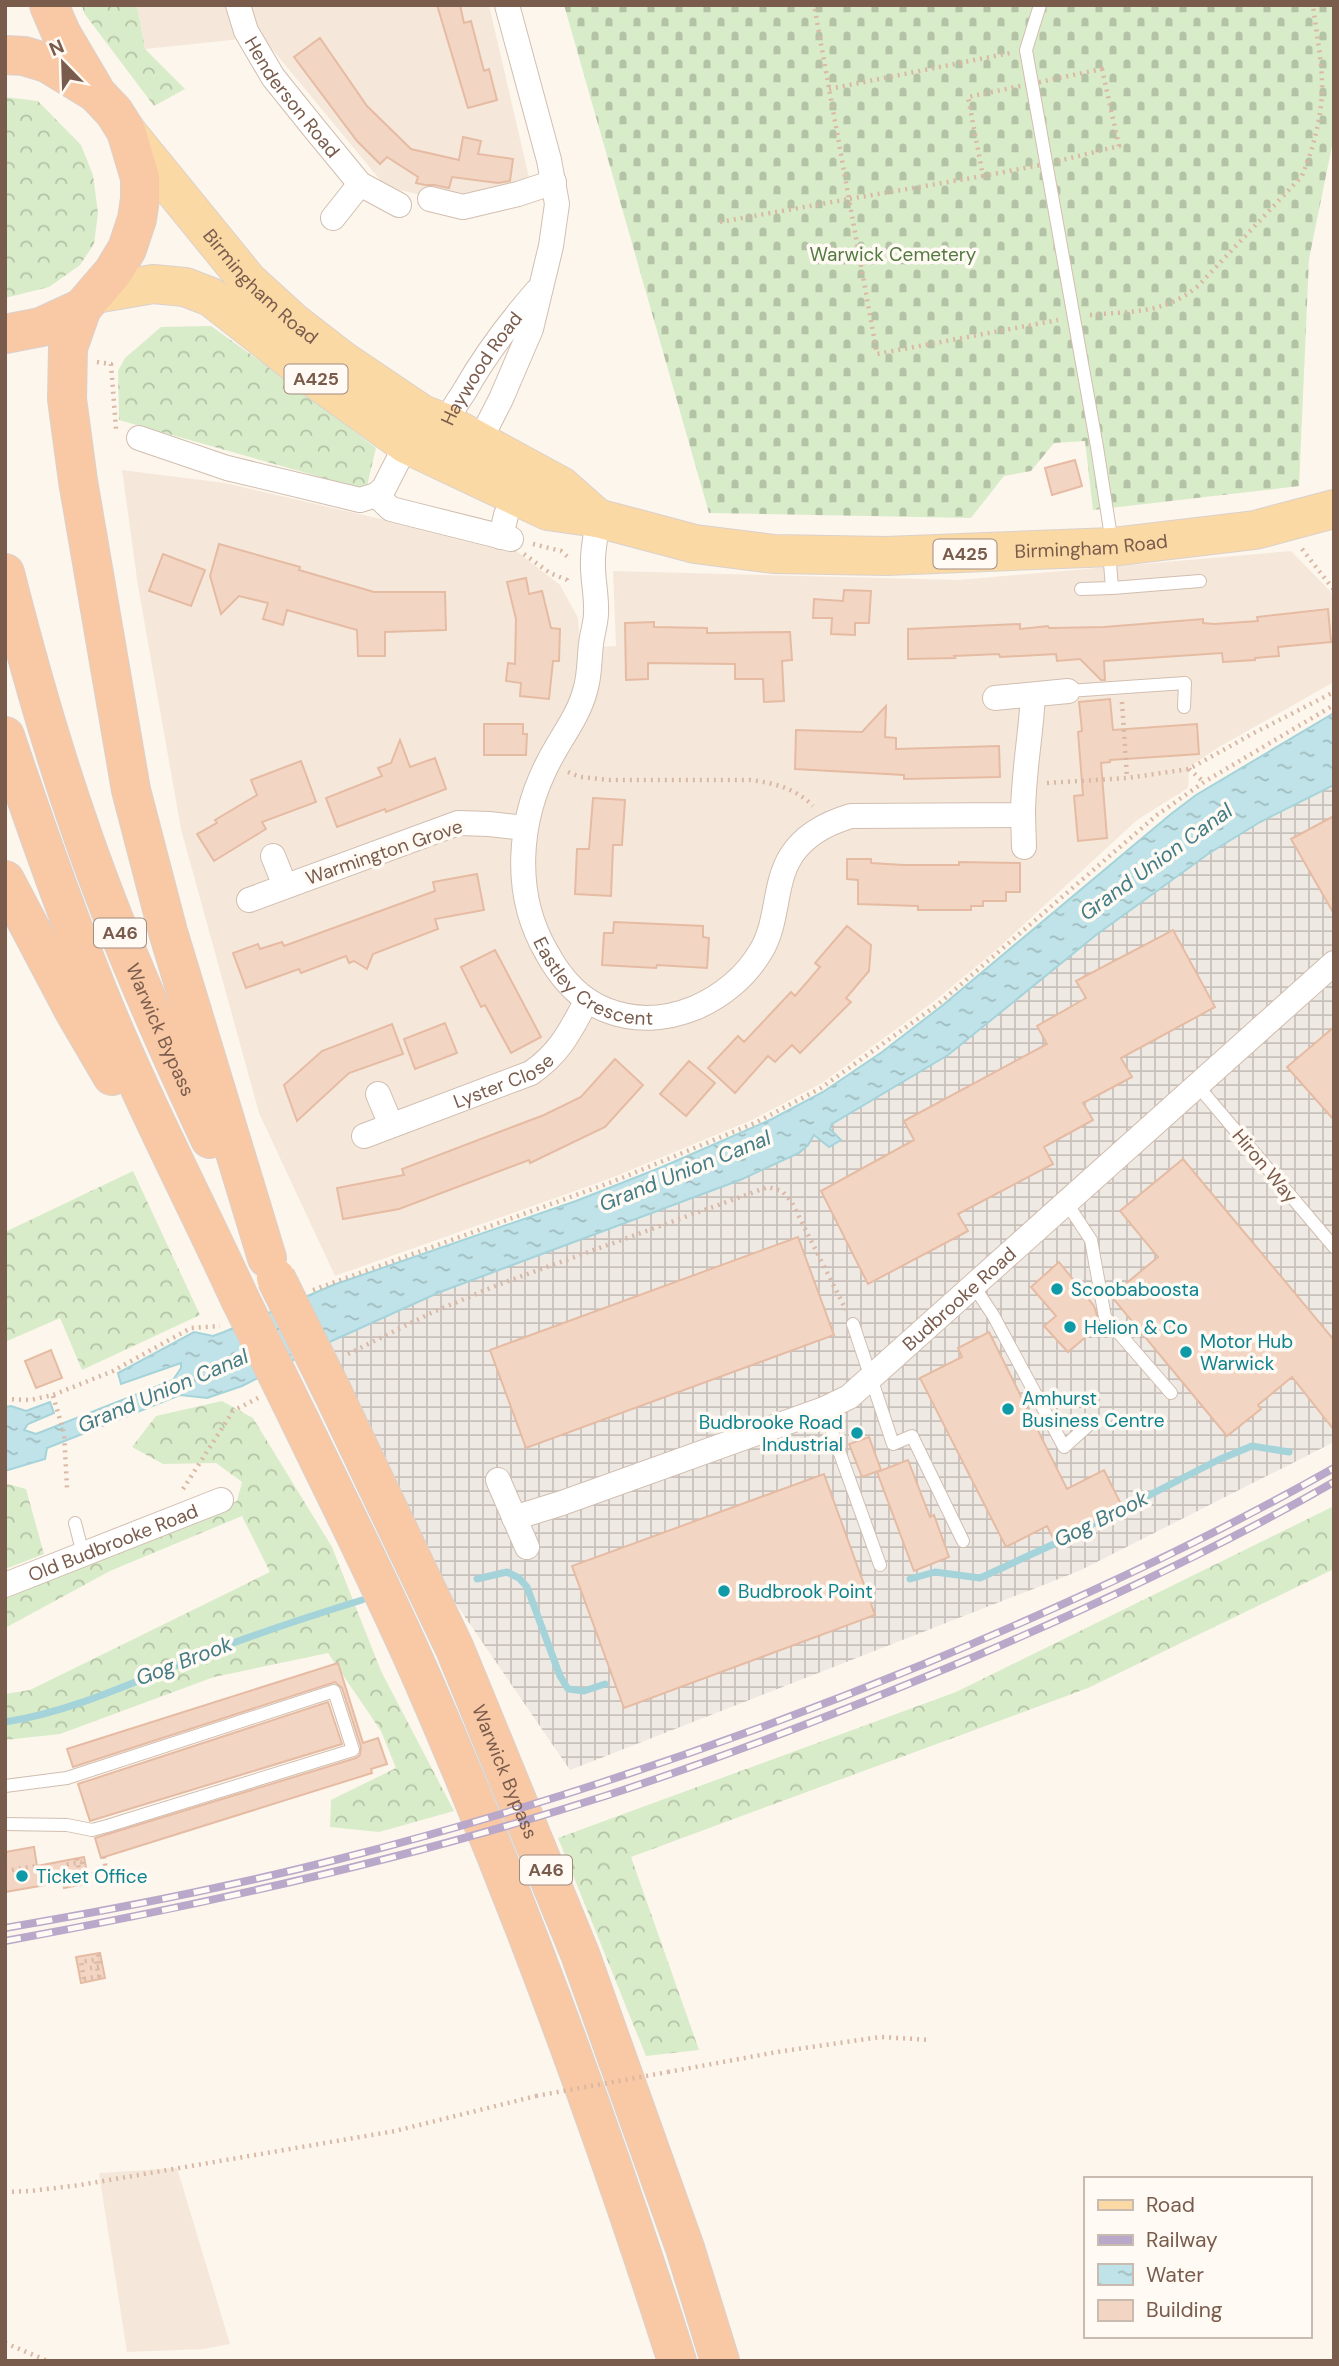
<svg xmlns="http://www.w3.org/2000/svg" width="1339" height="2366" font-family="'DM Sans',sans-serif">
<style>
.residential{fill:#f5e8da}
.industrial{fill:url(#industrial-grid)}
.forest{fill:url(#forest-crowns)}
.cemetery{fill:url(#cemetery-stones)}
.water{fill:url(#water-ripples);stroke:#a5d3da;stroke-width:2}
.lines{fill:none;stroke-linecap:round;stroke-linejoin:round}
.stream{stroke:#a5d3da;stroke-width:7}
.building{fill:#f3d5c3;stroke:#e6bba3;stroke-width:2}
.service-casing{stroke:#d1beb0;stroke-width:14}
.minor-casing{stroke:#d1beb0;stroke-width:26}
.primary-casing{stroke:#dad1cd;stroke-width:40}
.trunk-casing{stroke:#dad1cd;stroke-width:40}
.path{stroke:#d9b8a5;stroke-width:4.5;stroke-dasharray:2 5;stroke-linecap:butt}
.service{stroke:#fff;stroke-width:12}
.minor{stroke:#fff;stroke-width:24}
.primary{stroke:#fbd9a5;stroke-width:38}
.trunk{stroke:#f9c8a4;stroke-width:38}
.rail-casing{stroke:#b9a8c9;stroke-width:8}
.rail{stroke:#fffaf3;stroke-width:5;stroke-dasharray:16;stroke-linecap:butt}
.trunk-bridge-casing{stroke:#dad1cd;stroke-width:40;stroke-linecap:butt}
.path-bridge{stroke:#d9b8a5;stroke-width:4.5;stroke-dasharray:2 5;stroke-linecap:butt}
.trunk-bridge{stroke:#f9c8a4;stroke-width:38}
.culture-dot{fill:#0f9aa8;stroke:#fffaf3;stroke-width:2.5}
.labels{text-anchor:middle;dominant-baseline:central;stroke-width:7;stroke-linejoin:round;paint-order:stroke}
.shield{fill:#fffaf3;stroke:#a28b7f;stroke-width:2}
.shield-label{font-size:18px;font-weight:bold;fill:#7a5c4d}
.street-label{font-size:19px;fill:#7a5c4d;stroke:#fffaf3}
.park-label{font-size:19px;fill:#537a41;stroke:#fffaf3}
.culture-label{font-size:19px;fill:#0d838f;stroke:#fffaf3;text-anchor:start}
.water-label{font-size:21px;font-style:italic;fill:#437c86;stroke:#fffaf3}
</style>
<defs>
<pattern id="industrial-grid" width="8" height="8" patternUnits="userSpaceOnUse" patternTransform="scale(1.75)"><rect width="8" height="8" fill="#efe9e4"/><path d="M0 4h8M4 0v8" fill="none" stroke="#c7c0bb"/></pattern>
<pattern id="forest-crowns" width="20" height="18" patternUnits="userSpaceOnUse" patternTransform="scale(1.75)"><rect width="20" height="18" fill="#d8ecc9"/><path d="M2 6a3 3 0 1 1 6 0M12 15a3 3 0 1 1 6 0" fill="none" stroke="#b4c2a5"/></pattern>
<pattern id="cemetery-stones" width="16" height="16" patternUnits="userSpaceOnUse" patternTransform="scale(1.75)"><rect width="16" height="16" fill="#d8ecc9"/><path d="M2 7V4a2 2 0 0 1 4 0v3zM10 15v-3a2 2 0 0 1 4 0v3z" fill="#b4c2a5"/></pattern>
<pattern id="water-ripples" width="26" height="14" patternUnits="userSpaceOnUse" patternTransform="scale(1.75)"><rect width="26" height="14" fill="#bfe3e8"/><path d="M2 4q2-2 4 0t4 0M15 11q2-2 4 0t4 0" fill="none" stroke="#a0bbbe"/></pattern>
</defs>
<rect width="100%" height="100%" fill="#fdf6ec"/>
<path class="residential" d="M137 5H489L530 182 462 204 386 187 262 37 145 49Z
M122 470 225 483 515 550 560 585 578 618 580 648 616 646 613 571 959 580 1291 551 1331 592 1334 601V682L1219 747 1189 767 1188 788 1137 820 995 951 932 1003 822 1083 752 1120 609 1179 335 1276 259 1113 181 829 138 586Z
M177 2168 230 2344 204 2349 127 2352 99 2173Z"/>
<path class="industrial" d="M1334 785V1442L1079 1571 570 1770 430 1566 325 1344 440 1292 829 1129 832 1125 885 1091 948 1055 1096 935 1208 854 1260 822Z"/>
<path class="forest" d="M82 5H137L145 49 185 89 154 106 84 13Z
M5 97 38 101 81 145 93 175 98 213 94 244 80 265 49 287 5 298Z
M211 326 295 386 376 448 366 490 119 420 118 371 125 358 161 327Z
M133 1171 200 1315 82 1370 60 1318 5 1342V1232Z
M222 1401 253 1418 332 1547 381 1671 454 1811 379 1832 330 1827 331 1800 396 1768 381 1731 328 1653 214 1677 60 1734 5 1740V1694L30 1690 270 1572 242 1516 110 1571 5 1628V1590L237 1501 242 1482 216 1463 163 1464 132 1447 156 1416Z
M8 1484 26 1489 44 1554 5 1569V1485Z
M1334 1506V1569L1088 1688 631 1857 699 2050 646 2056 558 1838 956 1692Z"/>
<path class="cemetery" d="M564 5H1334V136L1309 259 1299 486 1093 510 1085 441 1054 443 1031 471 1004 476 971 518 709 513Z"/>
<path class="water" d="M1334 713V785L1260 822 1208 854 1096 935 948 1055 832 1124 830 1129 841 1140 829 1147 814 1135 808 1145 799 1153 740 1180 440 1292 325 1344 242 1386 207 1398 180 1395 47 1448 45 1459 5 1471V1407L11 1406 26 1411 50 1402 54 1413 28 1424 24 1430 36 1434 173 1380 181 1368V1363L121 1384 118 1373 194 1332 213 1336 224 1332 333 1285 576 1201 662 1167 772 1119 823 1092 882 1052 943 1005 1171 814 1196 795Z"/>
<g class="lines">
<path class="stream" d="M477 1579 507 1572 519 1578 527 1587 560 1676 568 1689 584 1691 605 1684
M910 1579 935 1572 980 1578 1054 1544 1218 1460 1252 1446 1289 1452
M5 1722C72 1712 136 1681 199 1656 252 1635 307 1617 362 1600"/>
</g>
<path class="building" d="M437 5H460L464 23 471 21 484 71 489 69 497 100 468 108Z
M320 38 367 106 411 149 459 160 463 137 481 141 478 154 513 159 510 181 498 183 452 177 449 188 434 185H425L416 183 418 177 387 157 380 164 357 141 294 57Z
M1075 460 1082 486 1052 495 1045 468Z
M219 544 300 567 299 570 374 592H445L446 630 385 632V656H358L357 630 287 610 283 625 263 619 268 603 239 596 221 614 210 576Z
M163 554 205 570 191 606 149 591Z
M526 578 529 594 542 591 551 628 560 629 559 661H553L549 699 520 696 521 683 506 681 508 663 515 664 516 619 507 582Z
M844 590 871 591 869 623H855V635L831 634 832 618H813L814 599 843 601Z
M1328 609 1331 642 1278 647 1279 656 1255 658V660L1223 662 1222 653 1104 661 1105 680H1101L1080 659 1057 661 1056 654 1000 657 999 654 954 656 955 658 908 659V629L1020 624V629L1048 626 1049 628 1104 627 1203 619V623L1214 624 1258 621 1257 617Z
M654 622V627L707 628V633L790 632 792 660 782 661 784 701 764 702 763 679H735V664L648 663V679L626 680 625 623Z
M1110 699 1113 730 1197 724 1199 754 1110 760V762L1101 763 1107 838 1078 841 1074 796 1083 795 1078 732 1082 731 1079 702Z
M886 706 885 737 896 738V749L999 746 1000 777 904 779V775L795 769 796 730 862 732Z
M484 724H523V734H527L526 755H484Z
M400 740 410 767 435 758 446 789 386 812 385 809 337 827 326 798 382 776 378 768 391 763Z
M301 761 316 802 262 822 266 829 214 861 197 834 217 823 215 820 257 795 251 780Z
M593 798 625 800 622 845H613L611 896 575 894 577 849H589Z
M1334 816V914L1291 839Z
M847 859H871V863L904 865H959V862L1020 863V892H1006V901H983V906H971V910H918V906L858 904V880L847 879Z
M477 874 484 910 435 919 438 929 373 954 367 969 354 961 349 963 346 956 301 973 299 969 246 988 233 953 258 944 260 949 282 942 284 946 435 891 433 882Z
M614 922 703 926V937L709 938 707 968 657 965 656 968 602 965 604 933H613Z
M847 926 871 945 869 971 846 998 851 1002 800 1053 792 1045 775 1062 768 1056 735 1093 708 1068 738 1036 744 1042 791 992 795 996 820 967 815 963Z
M1173 930 1215 1007 1121 1058 1132 1077 1083 1103 1093 1120 1044 1147 1053 1164 958 1214 968 1231 868 1284 821 1191 914 1140 904 1121 1047 1044 1037 1026 1086 998 1076 981Z
M495 950 541 1037 511 1053 485 1005 481 1007 461 967Z
M445 1023 457 1053 415 1069 404 1039Z
M392 1024 403 1054 349 1073 297 1121 284 1085 322 1051Z
M1334 1027V1120L1287 1067Z
M615 1059 643 1085 605 1127 530 1163 529 1160 399 1209 343 1219 337 1188 404 1175 402 1169 544 1115 581 1097Z
M689 1061 715 1083 686 1116 660 1094Z
M1183 1159 1334 1340V1430L1292 1377 1258 1405 1261 1409 1227 1436 1111 1296 1158 1257 1120 1211Z
M798 1237 834 1335 526 1448 490 1350Z
M1059 1262 1094 1306 1100 1325 1068 1352 1044 1326 1056 1316 1031 1287Z
M989 1332 1067 1489 1104 1470 1122 1506 1054 1540 1047 1526 1006 1547 920 1378 962 1357 958 1348Z
M51 1350 62 1378 36 1388 25 1361Z
M869 1437 881 1470 862 1477 849 1444Z
M908 1460 930 1517 934 1515 949 1557 914 1571 877 1472Z
M824 1474 875 1615 624 1708 572 1566Z
M338 1663 363 1743 378 1738 387 1764 371 1769 372 1773 101 1858 95 1838 356 1758 360 1755 361 1747 342 1688 335 1682 73 1767 67 1749Z
M328 1702 342 1744 90 1821 78 1784Z
M34 1847 37 1866 84 1857 89 1883 64 1888 63 1882 5 1892V1852Z
M100 1953 105 1978 81 1983 76 1957Z"/>
<g class="lines">
<defs>
<path id="service" d="M1040 5 1026 50 1097 447 1112 543
M1112 588 1200 581
M1081 589 1112 588 1109 551
M1068 691 1185 683 1184 707
M1197 1085 1334 1247
M1066 1202 1091 1240 1105 1317 1171 1393
M973 1285 993 1315 1064 1447 1093 1421
M853 1324 893 1444 912 1436 963 1541
M824 1409 880 1565
M75 1523 83 1554
M5 1786 67 1778 334 1691 353 1750 107 1826 92 1830 67 1825 5 1824"/>
<g id="minor">
<path id="s1" d="M238 5 246 31 273 77 314 128 360 184 399 205"/>
<path d="M430 199 463 207 518 194 554 182"/>
<path d="M333 218 360 184"/>
<path id="s2" d="M444 435C445 419 455 406 464 392 485 355 509 323 537 291"/>
<path d="M139 438 227 468 360 500 376 495 384 488 413 431"/>
<path d="M466 448 479 442 501 399 531 329 551 246 557 204 549 160 507 5"/>
<path d="M376 495 391 509 511 539"/>
<path id="s3" d="M597 518C597 533 593 546 593 560 592 578 597 595 596 613 596 623 592 634 591 644 589 660 590 676 585 691 578 717 561 737 549 761 518 820 512 894 547 953 560 977 580 1000 606 1010 664 1033 731 1002 761 951 779 921 773 885 791 856 805 834 827 823 851 816L1023 815C1023 775 1031 735 1033 695"/>
<path d="M501 537 506 515"/>
<path d="M995 698 1068 691"/>
<path d="M1023 815 1024 847"/>
<path d="M273 856 285 886"/>
<path d="M249 900 458 823 489 824 525 828"/>
<path d="M378 1094 391 1125"/>
<path id="s4" d="M364 1136 531 1073C561 1052 570 1031 587 1000"/>
<path d="M498 1480 527 1547"/>
<path id="s5" d="M514 1518 562 1503 824 1409 849 1397 1334 963"/>
<path id="s6" d="M5 1585 221 1500"/>
</g>
<g id="primary">
<path id="s7" d="M126 131 248 281 293 322 342 360 422 414 445 423 561 486 597 518"/>
<path id="s8" d="M95 294 153 284 185 287 211 297 309 374 406 444 548 511 597 518 695 544 774 554 886 556 1112 547 1255 530 1334 509"/>
</g>
<g id="trunk">
<path d="M49 5 61 33 94 89"/>
<path d="M5 55 24 56 47 63 96 93 114 112 126 131 140 178V199L137 219 127 249 113 272 82 308 41 327 5 334"/>
<path d="M82 308 68 348 67 399 78 481 131 790 168 932 267 1258"/>
<path id="s9" d="M5 573C26 656 49 738 77 819 114 928 161 1034 210 1139"/>
<path d="M5 736C34 822 64 907 98 992 140 1096 192 1195 239 1297"/>
<path d="M5 880 74 1011 112 1076"/>
<path id="s10" d="M333 1393 455 1649 580 1954 685 2248 720 2361"/>
<path d="M300 1421C341 1506 384 1591 422 1678 519 1901 603 2129 677 2361"/>
</g>
</defs>
<use href="#service" class="service-casing"/>
<use href="#minor" class="minor-casing"/>
<use href="#primary" class="primary-casing"/>
<use href="#trunk" class="trunk-casing"/>
<path class="path" d="M1102 69 1119 146 1046 164 983 176 968 97Z
M829 89 1010 53
M983 176 849 199 877 354 1058 320
M720 222 849 199 814 5
M1090 315C1132 311 1165 314 1198 286L1302 176C1314 146 1323 113 1322 81 1321 56 1316 30 1313 5
M97 362 111 364 116 429 119 430
M533 544 561 551 570 559
M1302 549 1334 590
M524 554 550 573 567 580 568 584
M1122 702 1127 778
M1189 769 1204 782
M568 772 580 777 610 780H750C774 783 795 788 813 806
M1047 783 1127 778 1189 769 1252 734 1334 692
M313 1290 612 1182 755 1123 821 1088 937 1005 1157 815 1204 782 1334 705
M348 1354 431 1313 500 1284 768 1187 782 1191 791 1201 846 1310
M53 1396 64 1433 67 1488
M5 1399 30 1400 53 1395 113 1371 191 1328 220 1326
M183 1489 233 1411 258 1398
M82 1862 86 1885
M5 1871 37 1866
M84 1876 106 1871 104 1857
M67 1883 81 1881 77 1859
M84 1979 99 1976 95 1957
M668 2072 783 2051 881 2037 931 2040
M5 2192 30 2191 80 2185 395 2131 536 2096
M5 2343 48 2361"/>
<use href="#service" class="service"/>
<use href="#minor" class="minor"/>
<use href="#primary" class="primary"/>
<use href="#trunk" class="trunk"/>
<defs>
<path id="rail" d="M5 1928C117 1909 229 1887 339 1859 538 1808 734 1742 924 1664 1064 1606 1202 1543 1334 1468
M5 1941C208 1904 409 1859 605 1796 731 1755 854 1707 976 1656 1098 1604 1219 1548 1334 1482"/>
</defs>
<use href="#rail" class="rail-casing"/>
<use href="#rail" class="rail"/>
<defs>
<path id="trunk-bridge" d="M276 1278 333 1393
M239 1297 300 1421"/>
</defs>
<use href="#trunk-bridge" class="trunk-bridge-casing"/>
<path class="path-bridge" d="M75 1874 83 1872
M67 1883 64 1865 82 1862
M90 1968 101 1966 98 1953
M84 1979 81 1962 99 1959
M536 2096 668 2072"/>
<use href="#trunk-bridge" class="trunk-bridge"/>
</g>
<g class="culture-dot">
<circle cx="1057" cy="1289" r="7"/>
<circle cx="1070" cy="1327" r="7"/>
<circle cx="1186" cy="1352" r="7"/>
<circle cx="1008" cy="1409" r="7"/>
<circle cx="857" cy="1433" r="7"/>
<circle cx="724" cy="1591" r="7"/>
<circle cx="22" cy="1876" r="7"/>
</g>
<g class="labels">
<g class="shield">
<rect x="284.5" y="364.5" width="63" height="29" rx="5"/>
<rect x="933.5" y="539.5" width="63" height="29" rx="5"/>
<rect x="94" y="918.5" width="52" height="29" rx="5"/>
<rect x="520" y="1855.5" width="52" height="29" rx="5"/>
</g>
<g class="shield-label">
<text x="316" y="379">A425</text>
<text x="965" y="554">A425</text>
<text x="120" y="933">A46</text>
<text x="546" y="1870">A46</text>
</g>
<g class="street-label">
<text stroke="none"><textPath href="#s1" startOffset="108">Henderson Road</textPath></text>
<text stroke="none"><textPath href="#s7" startOffset="206">Birmingham Road</textPath></text>
<text stroke="none"><textPath href="#s2" startOffset="77">Haywood Road</textPath></text>
<text stroke="none"><textPath href="#s8" startOffset="1068">Birmingham Road</textPath></text>
<text transform="translate(384 852) rotate(-19)">Warmington Grove</text>
<text stroke="none"><textPath href="#s3" startOffset="511">Eastley Crescent</textPath></text>
<text stroke="none"><textPath href="#s9" startOffset="483">Warwick Bypass</textPath></text>
<text stroke="none"><textPath href="#s4" startOffset="150">Lyster Close</textPath></text>
<text transform="translate(1265 1166) rotate(50)">Hiron Way</text>
<text stroke="none"><textPath href="#s5" startOffset="504">Budbrooke Road</textPath></text>
<text stroke="none"><textPath href="#s6" startOffset="116">Old Budbrooke Road</textPath></text>
<text stroke="none"><textPath href="#s10" startOffset="416">Warwick Bypass</textPath></text>
</g>
<g class="park-label">
<text x="893" y="254">Warwick Cemetery</text>
</g>
<g class="culture-label">
<text x="1071" y="1289">Scoobaboosta</text>
<text x="1084" y="1327">Helion &amp; Co</text>
<text x="1200" y="1341">Motor Hub<tspan x="1200" dy="22">Warwick</tspan></text>
<text x="1022" y="1398">Amhurst<tspan x="1022" dy="22">Business Centre</tspan></text>
<text x="843" y="1422" text-anchor="end">Budbrooke Road<tspan x="843" dy="22">Industrial</tspan></text>
<text x="738" y="1591">Budbrook Point</text>
<text x="36" y="1876">Ticket Office</text>
</g>
<g class="water-label">
<text transform="translate(1156 862) rotate(-36)">Grand Union Canal</text>
<text transform="translate(685 1171) rotate(-22)">Grand Union Canal</text>
<text transform="translate(163 1391) rotate(-23)">Grand Union Canal</text>
<text transform="translate(1101 1519) rotate(-26)">Gog Brook</text>
<text transform="translate(184 1661) rotate(-21)">Gog Brook</text>
</g>
</g>
<rect width="1339" height="2366" fill="none" stroke="#7a5c4d" stroke-width="14"/>
<rect x="1084" y="2177" width="228" height="161" fill="#fffaf3" stroke="#cabbb1" stroke-width="2"/>
<rect x="1098" y="2200" width="35" height="10" fill="#fbd9a5" stroke="#cabbb1" stroke-width="2"/>
<text x="1146" y="2212" font-size="21" fill="#7a5c4d">Road</text>
<rect x="1098" y="2235" width="35" height="10" fill="#b9a8c9" stroke="#cabbb1" stroke-width="2"/>
<text x="1146" y="2247" font-size="21" fill="#7a5c4d">Railway</text>
<rect x="1098" y="2264" width="35" height="21" fill="url(#water-ripples)" stroke="#cabbb1" stroke-width="2"/>
<text x="1146" y="2282" font-size="21" fill="#7a5c4d">Water</text>
<rect x="1098" y="2300" width="35" height="21" fill="#f3d5c3" stroke="#cabbb1" stroke-width="2"/>
<text x="1146" y="2317" font-size="21" fill="#7a5c4d">Building</text>
<g transform="translate(63 63) rotate(337)" stroke="#fffaf3" stroke-width="5" paint-order="stroke">
<path d="M0-5L12 26L0 18L-12 26Z" fill="#7a5c4d"/>
<text y="-10" font-size="19" font-weight="bold" text-anchor="middle" fill="#7a5c4d">N</text>
</g>
</svg>
